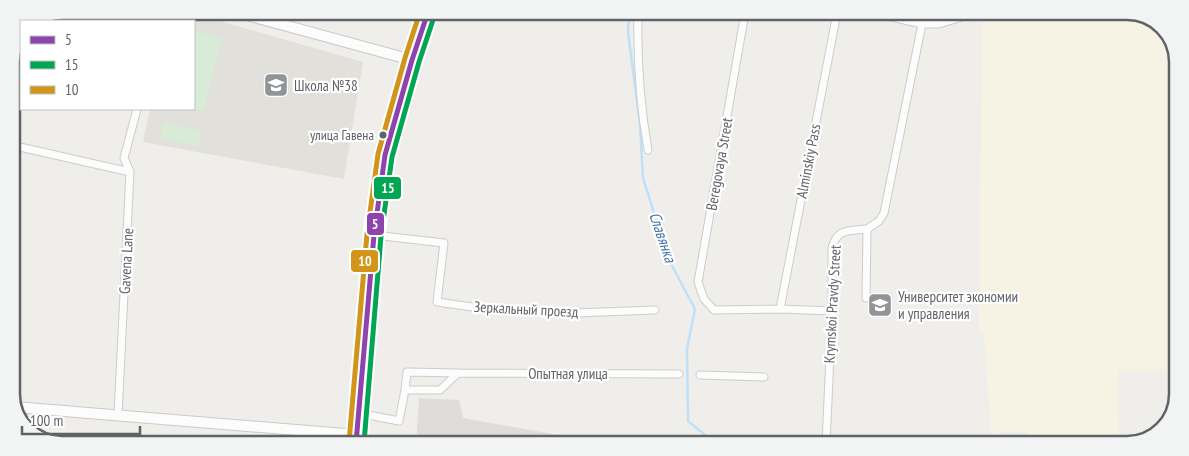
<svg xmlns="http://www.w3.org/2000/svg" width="1189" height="456" font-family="'PT Sans Narrow',sans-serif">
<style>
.commercial{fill:#f7f3e4}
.industrial{fill:#dfddda}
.education{fill:#e2e0da}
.green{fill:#d8ebd6}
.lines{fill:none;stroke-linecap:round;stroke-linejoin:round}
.stream{stroke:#bfe0f9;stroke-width:2.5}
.street-casing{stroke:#cbcccc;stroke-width:9}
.secondary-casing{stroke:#cacacb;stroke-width:12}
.primary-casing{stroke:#d7ceb8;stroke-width:12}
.street{stroke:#fdfcfc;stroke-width:7}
.secondary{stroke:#fdfcfc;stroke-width:10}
.primary{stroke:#f4f2e9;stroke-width:10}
.bus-1-casing{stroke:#fff;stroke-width:9}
.bus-2-casing{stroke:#fff;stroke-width:9}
.bus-3-casing{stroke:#fff;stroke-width:9}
.bus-1{stroke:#8e44ad;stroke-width:5}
.bus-2{stroke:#00a651;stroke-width:5}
.bus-3{stroke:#d1951a;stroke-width:5}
.bus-dot{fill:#5f6368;stroke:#fff;stroke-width:2}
.labels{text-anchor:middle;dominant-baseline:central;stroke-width:4.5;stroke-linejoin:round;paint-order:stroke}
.bus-label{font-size:14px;fill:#5f6368;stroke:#fff;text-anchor:end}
.poi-label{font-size:15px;fill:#5f6368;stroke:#fff;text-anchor:start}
.street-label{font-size:15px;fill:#5f6368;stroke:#fff}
.water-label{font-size:16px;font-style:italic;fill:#4174aa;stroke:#fff}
.rim{fill:none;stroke:#5f6368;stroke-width:2.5}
.line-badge{stroke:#fff;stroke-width:2}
.badge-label{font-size:14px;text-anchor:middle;font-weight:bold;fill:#fff}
</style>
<rect width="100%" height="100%" fill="#efeeea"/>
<path class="commercial" d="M988 14H1144L1167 31 1178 58 1175 371H1118L1119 445 1028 444 1027 431 991 433 984 334 979 333 982 16Z"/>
<path class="industrial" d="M419 398 459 400 463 418 602 443H416Z"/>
<path class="education" d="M171 12H188L363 62 344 179 143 142 150 109H194V21H169Z"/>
<path class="green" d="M194 31 222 38 204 111 194 108Z
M164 122 202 131 198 147 160 138Z"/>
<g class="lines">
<path class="stream" d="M629 13 628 32 640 124 643 178 669 260 695 309 687 349 688 421 716 444"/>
<defs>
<path id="street" d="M638 13C637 58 640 105 648 150
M745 13 698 282 704 299 714 310 780 309 832 311
M874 13 922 24H939L972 14
M160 21 162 12
M11 145 130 172
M867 229 879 221 884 213 922 24
M374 235 444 243 437 302 493 310 575 313 655 310
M780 309 837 13
M700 375 764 377
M405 390 407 372 458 373
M358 413 399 421 405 390H440L458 373 679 374
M118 415 130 172 124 158 137 109
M826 444 832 311V248C837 228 849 231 867 229L866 298"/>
<path id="secondary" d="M236 12 412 60
M15 407 357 435"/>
<path id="primary" d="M356 443 374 235 385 155 412 60 428 12"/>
</defs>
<use href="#street" class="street-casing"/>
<use href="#secondary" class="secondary-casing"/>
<use href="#primary" class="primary-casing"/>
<use href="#street" class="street"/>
<use href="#secondary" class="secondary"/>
<use href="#primary" class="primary"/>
<defs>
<path id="bus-1" d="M356 443 374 235 385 155 412 60 428 12"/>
<path id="bus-2" d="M364 443 381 236 392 157 419 62 435 14"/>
<path id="bus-3" d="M349 442 367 234 378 154 405 58 420 12"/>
</defs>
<use href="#bus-1" class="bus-1-casing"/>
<use href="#bus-2" class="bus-2-casing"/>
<use href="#bus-3" class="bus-3-casing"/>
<use href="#bus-1" class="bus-1"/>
<use href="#bus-2" class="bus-2"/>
<use href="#bus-3" class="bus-3"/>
</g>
<defs>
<symbol id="school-square" viewBox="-11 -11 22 22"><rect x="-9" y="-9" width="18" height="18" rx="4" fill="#919496" stroke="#fff"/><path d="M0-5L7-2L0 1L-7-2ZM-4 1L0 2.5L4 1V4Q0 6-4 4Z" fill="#fff"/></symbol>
<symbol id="university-square" viewBox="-11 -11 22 22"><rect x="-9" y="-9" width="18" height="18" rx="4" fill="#919496" stroke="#fff"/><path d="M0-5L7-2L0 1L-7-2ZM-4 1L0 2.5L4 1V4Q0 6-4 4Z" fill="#fff"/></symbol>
</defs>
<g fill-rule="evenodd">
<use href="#school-square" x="262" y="71" width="28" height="28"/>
<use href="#university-square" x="866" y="291" width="28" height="28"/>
</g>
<circle class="bus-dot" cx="383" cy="135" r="4.5"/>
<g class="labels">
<g class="bus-label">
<text x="374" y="135">улица Гавена</text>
</g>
<g class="poi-label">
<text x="294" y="85">Школа №38</text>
<text x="898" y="296">Университет экономии<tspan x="898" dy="17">и управления</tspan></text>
</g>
<g class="street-label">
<text transform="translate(808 161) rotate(-79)">Alminskiy Pass</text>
<text transform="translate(719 164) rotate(-80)">Beregovaya Street</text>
<text transform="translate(126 261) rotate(-87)">Gavena Lane</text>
<text transform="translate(832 304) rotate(-87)">Krymskoi Pravdy Street</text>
<text transform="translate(526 309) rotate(3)">Зеркальный проезд</text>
<text x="568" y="373">Опытная улица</text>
</g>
<g class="water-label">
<text transform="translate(663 237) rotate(71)">Славянка</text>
</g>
</g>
<path d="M0 0H1189V456H0ZM62 20H1127A42 42 0 0 1 1169 62V394A42 42 0 0 1 1127 436H62A42 42 0 0 1 20 394V62A42 42 0 0 1 62 20Z" fill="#f2f3f3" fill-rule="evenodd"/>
<path class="rim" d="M62 20H1127A42 42 0 0 1 1169 62V394A42 42 0 0 1 1127 436H62A42 42 0 0 1 20 394V62A42 42 0 0 1 62 20Z"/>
<g class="line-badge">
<rect x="373" y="176" width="29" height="24" rx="5" fill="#00a651"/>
<rect x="366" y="212" width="19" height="24" rx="5" fill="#8e44ad"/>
<rect x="350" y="249" width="29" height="24" rx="5" fill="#d1951a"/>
</g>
<g class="badge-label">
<text x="388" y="193">15</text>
<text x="375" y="229">5</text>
<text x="365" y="266">10</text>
</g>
<rect x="20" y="20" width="175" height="90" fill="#ffffff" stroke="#bfc1c3"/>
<rect x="30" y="36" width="25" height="8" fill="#8e44ad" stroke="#bfc1c3"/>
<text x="65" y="45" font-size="15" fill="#5f6368">5</text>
<rect x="30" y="61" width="25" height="8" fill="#00a651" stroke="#bfc1c3"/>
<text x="65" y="70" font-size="15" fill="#5f6368">15</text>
<rect x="30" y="86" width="25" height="8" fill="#d1951a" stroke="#bfc1c3"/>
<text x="65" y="95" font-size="15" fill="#5f6368">10</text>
<path d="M22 426v8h118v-8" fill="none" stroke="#5f6368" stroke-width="2.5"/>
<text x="30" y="426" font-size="15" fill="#5f6368" stroke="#ffffff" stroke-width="4" paint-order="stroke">100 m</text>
</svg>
